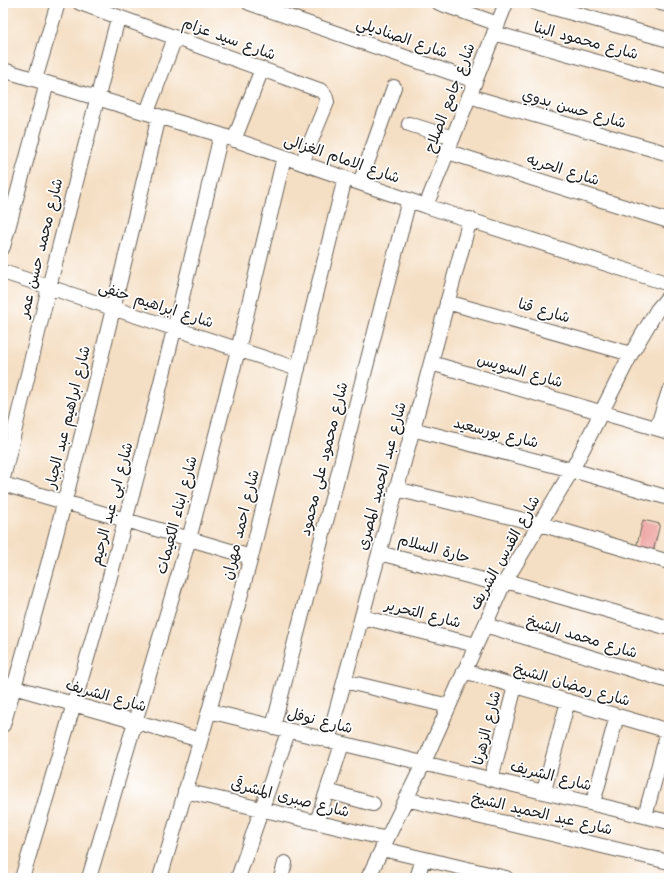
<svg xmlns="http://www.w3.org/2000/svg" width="672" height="881" font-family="'Architects Daughter','Playpen Sans Arabic',sans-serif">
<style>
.building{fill:#efa8a6}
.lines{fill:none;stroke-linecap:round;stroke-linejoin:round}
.street-casing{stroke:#686057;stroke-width:16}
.street{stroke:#fff;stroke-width:14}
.labels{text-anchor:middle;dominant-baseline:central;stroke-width:3.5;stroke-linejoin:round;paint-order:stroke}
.street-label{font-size:15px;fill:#1c1c1c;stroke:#fff}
</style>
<rect width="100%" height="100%" fill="#fff"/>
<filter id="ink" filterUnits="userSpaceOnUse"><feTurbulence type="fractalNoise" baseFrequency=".025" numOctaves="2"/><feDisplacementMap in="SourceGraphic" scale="8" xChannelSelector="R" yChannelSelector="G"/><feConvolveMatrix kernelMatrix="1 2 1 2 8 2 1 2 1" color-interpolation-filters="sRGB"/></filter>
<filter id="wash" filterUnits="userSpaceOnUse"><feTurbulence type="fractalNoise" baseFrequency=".012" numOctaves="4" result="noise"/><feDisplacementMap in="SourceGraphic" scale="16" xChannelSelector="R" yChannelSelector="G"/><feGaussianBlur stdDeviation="0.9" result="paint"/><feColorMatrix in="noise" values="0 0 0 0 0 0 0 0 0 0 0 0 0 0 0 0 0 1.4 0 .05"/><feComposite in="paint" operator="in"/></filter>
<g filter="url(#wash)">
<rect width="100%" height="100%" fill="#f5dfc4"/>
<g id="blocks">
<path class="building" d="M643 520 660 524 653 552 636 548Z"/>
</g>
</g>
<g filter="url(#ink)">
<use href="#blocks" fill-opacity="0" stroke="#686057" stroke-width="1"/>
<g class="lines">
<defs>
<path id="street" d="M80 3 322 91 325 95 327 102 302 163
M249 3 475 81
M439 3 498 24
M536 3 669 40
M660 3 669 5
M494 33 669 82
M3 70 221 135 426 206 669 284
M35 79 58 3
M469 96 669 154
M147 112 175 38
M409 124 453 138
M234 140 262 69
M448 152 669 221
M360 183 394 87
M426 206 506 3
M3 247 47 83
M3 272 298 369
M447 302 631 354
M431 363 669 432
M657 428 669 391
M412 429 572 470 669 498
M3 478 49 287 118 18
M3 484 251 557
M396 489 540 524 669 562
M379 553 503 585
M506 581 669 628
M362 617 476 645
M485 625 669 681
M464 671 669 731
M344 681 449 706
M3 684 200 740
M209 711C362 749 516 785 669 822
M3 725C62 524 111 320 159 116
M273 727 409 200
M328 741 470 219
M491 779 515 686
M185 791 387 839
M327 791 373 804
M544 791 568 701
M406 799 669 862
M593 803 617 716
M645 816 668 731
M317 822 342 744
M382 849 506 878
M22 878C58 760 93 641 125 521 160 393 190 264 221 135
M89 878 189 539 238 350 284 157
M160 878 209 711 251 557 345 178
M238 878 288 732
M281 878 285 863
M368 878 424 762 503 585 572 470 631 354 657 310 669 296
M417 878 423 859"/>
</defs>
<use href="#street" class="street-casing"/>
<use href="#street" class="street"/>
</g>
</g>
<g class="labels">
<g class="street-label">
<text transform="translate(402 38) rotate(19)">شارع الصناديلي</text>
<text transform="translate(229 39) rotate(20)">شارع سيد عزام</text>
<text transform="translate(586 41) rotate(15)">شارع محمود البنا</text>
<text transform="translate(450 98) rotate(-69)">شارع جامع الصلاح</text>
<text transform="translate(574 109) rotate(16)">شارع حسن بدوي</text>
<text transform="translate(342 159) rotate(19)">شارع الامام الغزالى</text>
<text transform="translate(563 170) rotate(17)">شارع الحريه</text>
<text transform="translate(41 248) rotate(-76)">شارع محمد حسن عمر</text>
<text transform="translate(156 305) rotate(18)">شارع ابراهيم حنفى</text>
<text transform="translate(544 311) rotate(16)">شارع قنا</text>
<text transform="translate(520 371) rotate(16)">شارع السويس</text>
<text transform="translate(68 417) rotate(-76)">شارع ابراهيم عبد الجبار</text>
<text transform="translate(496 433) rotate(14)">شارع بورسعيد</text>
<text transform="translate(324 459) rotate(-76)">شارع محمود على محمود</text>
<text transform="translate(382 476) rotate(-75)">شارع عبد الحميد المصرى</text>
<text transform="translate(112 504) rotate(-75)">شارع ابى عبد الرحيم</text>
<text transform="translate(177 515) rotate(-75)">شارع ابناء الكعيمات</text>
<text transform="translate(241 525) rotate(-76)">شارع احمد مهران</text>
<text transform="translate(434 549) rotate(15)">حارة السلام</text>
<text transform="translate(505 553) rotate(-61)">شارع القدس الشريف</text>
<text transform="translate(423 614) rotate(14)">شارع التحرير</text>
<text transform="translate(582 637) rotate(17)">شارع محمد الشيخ</text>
<text transform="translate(572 685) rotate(16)">شارع رمضان الشيخ</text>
<text transform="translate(106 696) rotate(16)">شارع الشريف</text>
<text transform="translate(320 721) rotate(14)">شارع نوفل</text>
<text transform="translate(487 728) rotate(-76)">شارع الزهرنا</text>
<text transform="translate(551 776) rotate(14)">شارع الشريف</text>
<text transform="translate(290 798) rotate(14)">شارع صبرى المشرقى</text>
<text transform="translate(542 814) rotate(13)">شارع عبد الحميد الشيخ</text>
</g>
</g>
<rect width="672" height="881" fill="none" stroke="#fff" stroke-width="16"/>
</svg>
